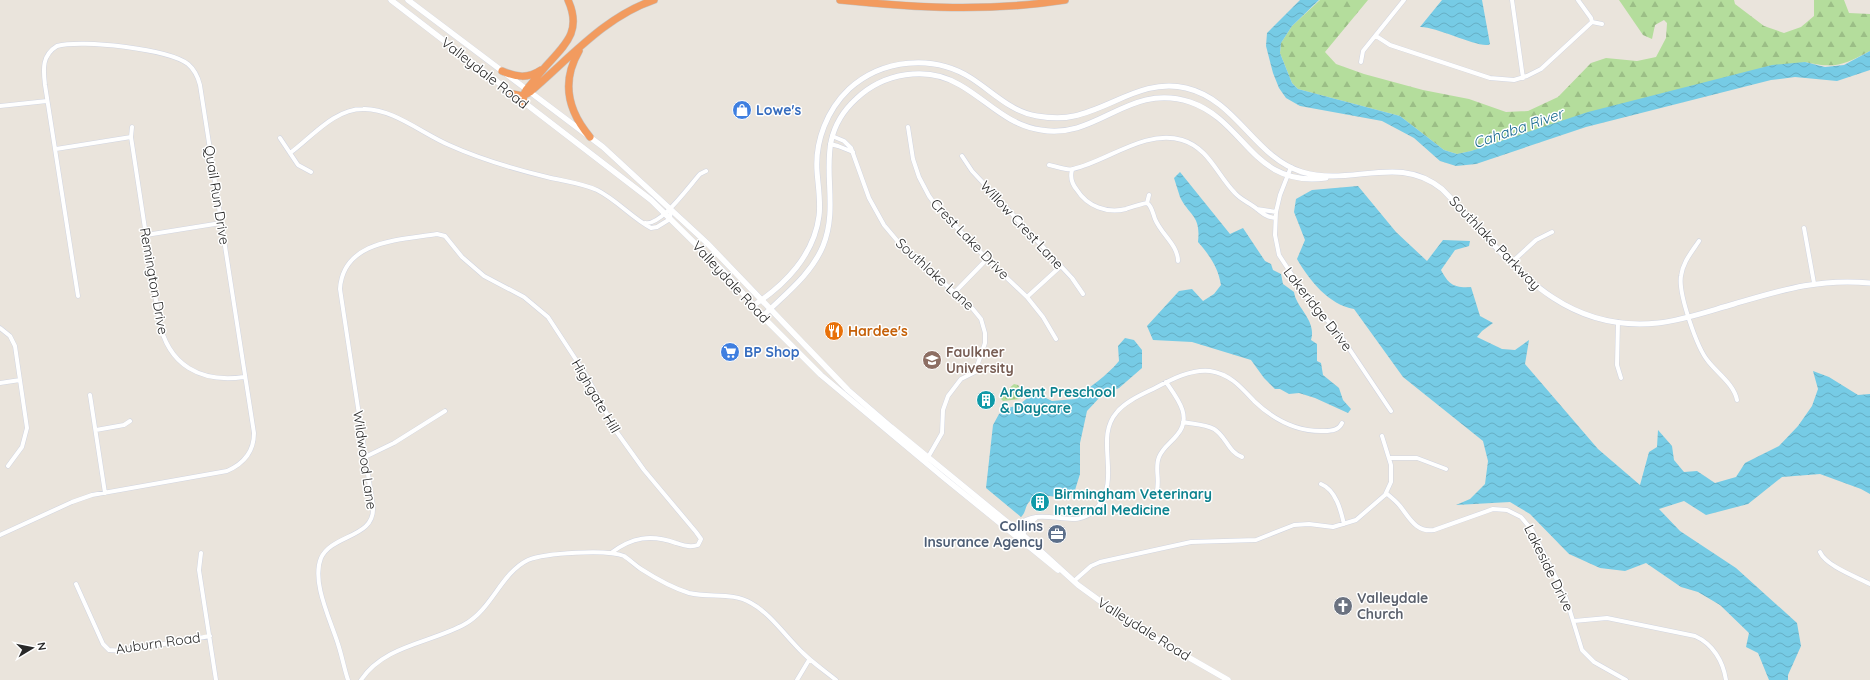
<svg xmlns="http://www.w3.org/2000/svg" width="1870" height="680" font-family="Quicksand,sans-serif">
<style>
.forest{fill:url(#forest-firs)}
.park{fill:url(#park-dots)}
.water{fill:url(#water-waves)}
.lines{fill:none;stroke-linecap:round;stroke-linejoin:round}
.minor-casing{stroke:#d1d5e1;stroke-width:5}
.tertiary-casing{stroke:#d1d5e1;stroke-width:6}
.secondary-casing{stroke:#d1d5e1;stroke-width:6}
.motorway-casing{stroke:#c3c3c3;stroke-width:8}
.minor{stroke:#fff;stroke-width:4}
.tertiary{stroke:#fff;stroke-width:5}
.secondary{stroke:#fff;stroke-width:5.5}
.motorway{stroke:#f29b5f;stroke-width:7}
.labels{text-anchor:middle;dominant-baseline:central;stroke-width:3;stroke-linejoin:round;paint-order:stroke}
.street-label{font-size:14px;fill:#292929;stroke:#fff}
.shop-label{font-size:14px;font-weight:bold;fill:#366cbe;stroke:#fff;text-anchor:start}
.food-label{font-size:14px;font-weight:bold;fill:#c56008;stroke:#fff;text-anchor:start}
.education-label{font-size:14px;font-weight:bold;fill:#785e54;stroke:#fff;text-anchor:start}
.culture-label{font-size:14px;font-weight:bold;fill:#0d838f;stroke:#fff;text-anchor:start}
.service-label{font-size:14px;font-weight:bold;fill:#4e5e75;stroke:#fff;text-anchor:end}
.worship-label{font-size:14px;font-weight:bold;fill:#5b616d;stroke:#fff;text-anchor:start}
.water-label{font-size:15px;font-style:italic;fill:#17698f;stroke:#fff}
</style>
<defs>
<pattern id="forest-firs" width="22" height="20" patternUnits="userSpaceOnUse"><rect width="22" height="20" fill="#b4dd9c"/><path d="M5 1l3.5 6h-7zM16 11l3.5 6h-7z" fill="#9bbe86"/></pattern>
<pattern id="park-dots" width="8" height="8" patternUnits="userSpaceOnUse"><rect width="8" height="8" fill="#b4dd9c"/><path d="M2 2h.1M6 6h.1" fill="none" stroke="#9bbe86" stroke-width="1.8" stroke-linecap="round"/></pattern>
<pattern id="water-waves" width="16" height="10" patternUnits="userSpaceOnUse"><rect width="16" height="10" fill="#76cbe5"/><path d="M0 5q4-4 8 0t8 0" fill="none" stroke="#66aec4"/></pattern>
</defs>
<rect width="100%" height="100%" fill="#eae4dc"/>
<path class="forest" d="M1320 0H1368L1325 52 1336 64 1364 74 1423 90 1469 99 1506 112 1528 111 1558 97 1591 63 1606 58 1637 61 1656 57 1666 38 1667 23 1664 20 1655 25 1652 39 1643 35 1619 0H1734L1735 4 1764 26 1784 33 1801 27 1814 16V0H1844L1849 13 1870 14V51C1843 65 1836 69 1805 62L1471 151 1457 154 1444 150 1400 116 1313 93 1298 89 1292 83 1280 53 1281 43 1292 26Z"/>
<path class="park" d="M1014 384 1018 385 1025 394 1020 399 1003 401 999 397Z"/>
<path class="water" d="M1300 0H1319L1292 26 1281 43 1280 53 1292 83 1298 89 1313 93 1400 116 1444 150 1457 154 1471 151 1588 112 1772 65 1805 62 1825 67 1844 65 1870 51V70L1837 81 1795 77 1771 80 1586 127 1476 164 1456 166 1440 161 1414 138 1382 121 1300 106 1286 98 1279 88 1273 73 1266 46 1267 33Z
M1442 0H1482L1490 44C1482 50 1436 26 1420 27Z
M1180 172 1230 234 1243 228 1265 261 1271 264 1273 270 1281 274 1283 284 1294 292C1296 308 1317 320 1311 340L1317 344V361L1321 363 1323 375 1339 388 1343 400 1351 409 1348 413 1315 398 1299 393 1289 394 1280 389H1275L1264 378 1251 360 1192 342 1153 340 1147 326 1179 291 1192 289 1203 301 1214 294 1221 285C1218 267 1210 256 1198 242 1201 215 1190 217 1180 197 1178 191 1176 184 1174 178Z
M1358 186 1396 232 1427 261 1443 240 1470 241 1469 246 1455 250 1441 270C1449 285 1454 288 1471 287L1480 316 1493 323 1482 331 1477 337 1502 349 1515 350 1529 340 1525 364 1598 449 1640 485 1649 452 1657 447 1658 430 1672 446 1674 460 1684 472 1697 471 1715 483 1736 477 1745 463 1779 446 1798 426 1812 406 1818 389 1813 371 1829 377 1858 395 1870 394V494L1861 489 1820 474 1782 477 1748 504 1706 515 1684 501 1659 509 1680 531 1736 568 1797 623 1801 646 1788 675V680H1769L1758 653 1746 647 1749 633 1720 605 1698 592 1681 587 1646 563 1625 571 1600 568 1569 554 1530 514 1510 502 1456 505 1470 499 1485 484 1488 461 1483 441 1403 377 1354 309C1329 305 1309 280 1297 259L1305 240 1294 212 1296 199 1312 190Z
M1125 338 1134 340 1142 350V368L1119 388 1101 396 1087 411 1080 443V474L1075 490C1070 492 1065 496 1060 497 1048 497 1041 492 1030 501 1025 505 1026 513 1021 517L986 488 993 425 999 414 1008 408 1019 405 1032 394 1040 395 1052 401 1075 399C1090 386 1106 377 1119 361L1118 346Z"/>
<g class="lines">
<defs>
<path id="minor" d="M1512 0 1523 78
M1578 0 1591 18 1592 22
M1592 22 1602 24
M1376 36 1390 45 1490 78 1514 80 1527 76 1541 69 1592 22
M1361 62 1363 51 1404 0
M0 106 47 101
M132 127 131 137 159 320C168 366 201 383 244 377
M908 127 913 159 919 177 929 196 937 207 987 259 1027 297 1043 317 1056 339
M832 136 844 141 851 148 869 198 884 225 900 244 972 308 981 319 985 333V343L975 372 961 379 948 396 943 410 942 433 927 459
M280 138 298 165 311 172
M830 144 838 146 853 152
M56 149 131 137
M290 153C312 137 334 109 363 109 392 108 423 134 449 145 480 159 514 169 547 177 563 181 581 183 597 190 617 200 632 218 651 228L657 227 670 219 671 208
M962 156 972 171 1072 278 1083 294
M1049 165C1056 166 1067 171 1073 169 1108 161 1145 129 1182 140 1209 148 1217 175 1235 193 1241 200 1250 203 1257 209 1263 214 1267 217 1275 218
M1291 167 1280 195 1276 212 1275 235 1279 255 1307 298 1338 332 1391 411
M1072 170C1070 177 1072 184 1077 190 1087 206 1107 214 1126 209 1132 207 1140 204 1147 203
M1147 203C1152 206 1153 214 1155 219 1161 234 1178 245 1178 261
M1147 203 1149 195
M1257 209 1276 212
M645 223C661 226 689 186 700 174L706 171
M1804 228 1814 283
M146 235 221 223
M1699 241C1691 253 1683 262 1681 276 1678 293 1697 348 1708 361 1717 373 1734 384 1737 400
M1511 263 1536 240 1552 232
M955 292 987 259
M1027 297 1061 266
M1618 322 1617 365 1621 378
M0 328 10 336 15 346 27 428 22 447 8 466
M0 383 20 380
M90 395 105 493
M1183 422C1193 424 1205 424 1214 429 1226 436 1228 452 1242 457
M96 430 124 425 130 421
M365 457 394 443 445 411
M1390 458H1417L1446 469
M1321 484C1336 490 1341 511 1344 524
M1386 493C1391 497 1396 501 1400 506 1409 517 1416 533 1434 530L1493 509 1507 510 1521 517 1532 530 1566 598 1582 650 1594 662 1626 680
M1156 494C1161 481 1154 469 1159 457 1163 447 1171 443 1177 435 1193 417 1177 398 1166 382
M1015 530V528C1041 501 1073 534 1096 509 1123 479 1093 439 1117 412 1126 401 1143 394 1155 388 1172 379 1191 369 1210 371 1230 374 1241 387 1254 401 1274 420 1296 432 1324 431 1332 431 1339 430 1342 423
M0 535 72 502 92 495 227 471C243 464 254 452 254 433L200 85C198 77 195 70 188 64 168 49 82 39 57 46 42 55 43 69 45 85L78 296
M1021 535H1023L1027 526 1037 517
M1820 552C1826 566 1857 577 1870 584
M201 553 199 570 216 680
M1074 581 1091 566 1100 562 1191 542 1256 540 1294 525 1309 524 1333 527 1356 520 1385 495 1391 482V465L1382 436
M76 584 103 644 109 650 123 651 210 636
M1574 621 1607 618 1695 636C1713 644 1723 661 1726 680
M348 680C344 668 342 656 338 644 331 621 311 582 321 558 332 534 375 538 373 507L340 289C343 240 400 240 437 234L445 236 462 257 484 276 524 297 548 317 586 375 616 431 644 470 696 532 701 539 698 545C690 548 683 545 676 543 651 534 632 537 611 553
M361 680C384 645 431 643 465 624 492 609 501 573 528 560 545 553 607 549 624 556 630 560 635 565 641 569 655 578 673 588 689 593 710 598 733 592 751 603 770 613 787 638 803 653 813 663 825 671 836 680
M797 680 809 660"/>
<path id="tertiary" d="M754 305C785 285 814 255 819 216 821 202 818 186 817 171 815 141 827 110 849 89 882 59 933 54 971 78 993 92 1011 112 1037 116 1049 118 1062 119 1074 116 1112 108 1144 78 1186 88 1237 100 1254 157 1302 172 1352 187 1398 153 1442 189 1506 254 1554 334 1658 323 1684 320 1709 311 1734 304 1782 290 1819 278 1870 283
M763 316C784 295 811 275 823 246 844 194 807 144 856 99 883 73 927 65 960 85 988 101 1007 125 1041 130 1098 140 1128 82 1190 102 1246 121 1252 188 1326 178"/>
<path id="secondary" d="M391 0 651 200 728 276 766 320 821 375 943 477 1058 570
M408 0 603 147 707 243 848 390 891 427 1023 535 1078 585 1111 609 1153 637 1228 680"/>
<path id="motorway" d="M840 0C917 8 988 12 1065 0
M579 51C561 82 568 111 590 137
M502 71C516 77 528 79 541 70
M513 94 523 96 530 92C569 59 604 17 654 0
M524 103 523 96 526 90C533 82 539 74 546 66 566 44 582 31 568 0"/>
</defs>
<use href="#minor" class="minor-casing"/>
<use href="#tertiary" class="tertiary-casing"/>
<use href="#secondary" class="secondary-casing"/>
<use href="#motorway" class="motorway-casing"/>
<use href="#minor" class="minor"/>
<use href="#tertiary" class="tertiary"/>
<use href="#secondary" class="secondary"/>
<use href="#motorway" class="motorway"/>
</g>
<defs>
<symbol id="shop-disc" viewBox="-11 -11 22 22"><circle r="9.5" fill="#3f7fe0" stroke="#fff"/><path d="M-5-2.5h2.3a2.7 3.5 0 0 1 5.4 0H5L5.5 6h-11ZM-1.5-2.5h3a1.5 2.3 0 0 0-3 0Z" fill="#fff"/></symbol>
<symbol id="restaurant-disc" viewBox="-11 -11 22 22"><circle r="9.5" fill="#e8710a" stroke="#fff"/><path d="M-5-6h1v4h1v-4h1v4h1v-4h1v5L-1.5 .5V6h-2V.5L-5-1ZM5-6V6H3V1.5H1.5Q1.5-4 5-6Z" fill="#fff"/></symbol>
<symbol id="supermarket-disc" viewBox="-11 -11 22 22"><circle r="9.5" fill="#3f7fe0" stroke="#fff"/><path d="M-6-5.5h2.5l.6 2H6L4.5 2H-2.5L-4.4-4H-6ZM-1.5 3.2a1.3 1.3 0 1 0 .1 0ZM3 3.2a1.3 1.3 0 1 0 .1 0Z" fill="#fff"/></symbol>
<symbol id="university-disc" viewBox="-11 -11 22 22"><circle r="9.5" fill="#8d6e63" stroke="#fff"/><path d="M0-5L7-2L0 1L-7-2ZM-4 1L0 2.5L4 1V4Q0 6-4 4Z" fill="#fff"/></symbol>
<symbol id="building-disc" viewBox="-11 -11 22 22"><circle r="9.5" fill="#0f9aa8" stroke="#fff"/><path d="M-4-6H4V6H1V3H-1V6H-4ZM-2.5-4.3h1.7v1.8h-1.7ZM.8-4.3h1.7v1.8H.8ZM-2.5-1h1.7V.8h-1.7ZM.8-1h1.7V.8H.8Z" fill="#fff"/></symbol>
<symbol id="office-disc" viewBox="-11 -11 22 22"><circle r="9.5" fill="#5c6f8a" stroke="#fff"/><path d="M-6-3h4V-5.5h4V-3h4V5H-6ZM-1-4.5V-3h2v-1.5ZM-6 0V1H6V0Z" fill="#fff"/></symbol>
<symbol id="church-disc" viewBox="-11 -11 22 22"><circle r="9.5" fill="#6b7280" stroke="#fff"/><path d="M-1.2-6h2.4v3.5h3.3v2.4h-3.3V6h-2.4V-.1h-3.3v-2.4h3.3Z" fill="#fff"/></symbol>
</defs>
<g fill-rule="evenodd">
<use href="#shop-disc" x="731" y="99" width="22" height="22"/>
<use href="#restaurant-disc" x="823" y="320" width="22" height="22"/>
<use href="#supermarket-disc" x="719" y="341" width="22" height="22"/>
<use href="#university-disc" x="921" y="349" width="22" height="22"/>
<use href="#building-disc" x="975" y="389" width="22" height="22"/>
<use href="#building-disc" x="1029" y="491" width="22" height="22"/>
<use href="#office-disc" x="1046" y="523" width="22" height="22"/>
<use href="#church-disc" x="1332" y="595" width="22" height="22"/>
</g>
<g class="labels">
<g class="street-label">
<text transform="translate(485 73) rotate(38)">Valleydale Road</text>
<text transform="translate(217 195) rotate(81)">Quail Run Drive</text>
<text transform="translate(1022 225) rotate(47)">Willow Crest Lane</text>
<text transform="translate(970 239) rotate(46)">Crest Lake Drive</text>
<text transform="translate(1495 243) rotate(46)">Southlake Parkway</text>
<text transform="translate(935 274) rotate(42)">Southlake Lane</text>
<text transform="translate(154 281) rotate(80)">Remington Drive</text>
<text transform="translate(731 282) rotate(47)">Valleydale Road</text>
<text transform="translate(1318 309) rotate(52)">Lakeridge Drive</text>
<text transform="translate(596 396) rotate(60)">Highgate Hill</text>
<text transform="translate(365 460) rotate(82)">Wildwood Lane</text>
<text transform="translate(1549 568) rotate(64)">Lakeside Drive</text>
<text transform="translate(1144 629) rotate(32)">Valleydale Road</text>
<text transform="translate(158 643) rotate(-8)">Auburn Road</text>
</g>
<g class="shop-label">
<text x="756" y="110">Lowe's</text>
<text x="744" y="352">BP Shop</text>
</g>
<g class="food-label">
<text x="848" y="331">Hardee's</text>
</g>
<g class="education-label">
<text x="946" y="352">Faulkner<tspan x="946" dy="16">University</tspan></text>
</g>
<g class="culture-label">
<text x="1000" y="392">Ardent Preschool<tspan x="1000" dy="16">&amp; Daycare</tspan></text>
<text x="1054" y="494">Birmingham Veterinary<tspan x="1054" dy="16">Internal Medicine</tspan></text>
</g>
<g class="service-label">
<text x="1043" y="526">Collins<tspan x="1043" dy="16">Insurance Agency</tspan></text>
</g>
<g class="worship-label">
<text x="1357" y="598">Valleydale<tspan x="1357" dy="16">Church</tspan></text>
</g>
<g class="water-label">
<text transform="translate(1518 128) rotate(-19)">Cahaba River</text>
</g>
</g>
<g transform="translate(32 648) rotate(80)" stroke="#ffffff" stroke-width="3" paint-order="stroke">
<path d="M0-3L7 15L0 10L-7 15Z" fill="#292929"/>
<text y="-6" font-size="11" font-weight="bold" text-anchor="middle" fill="#292929">N</text>
</g>
</svg>
